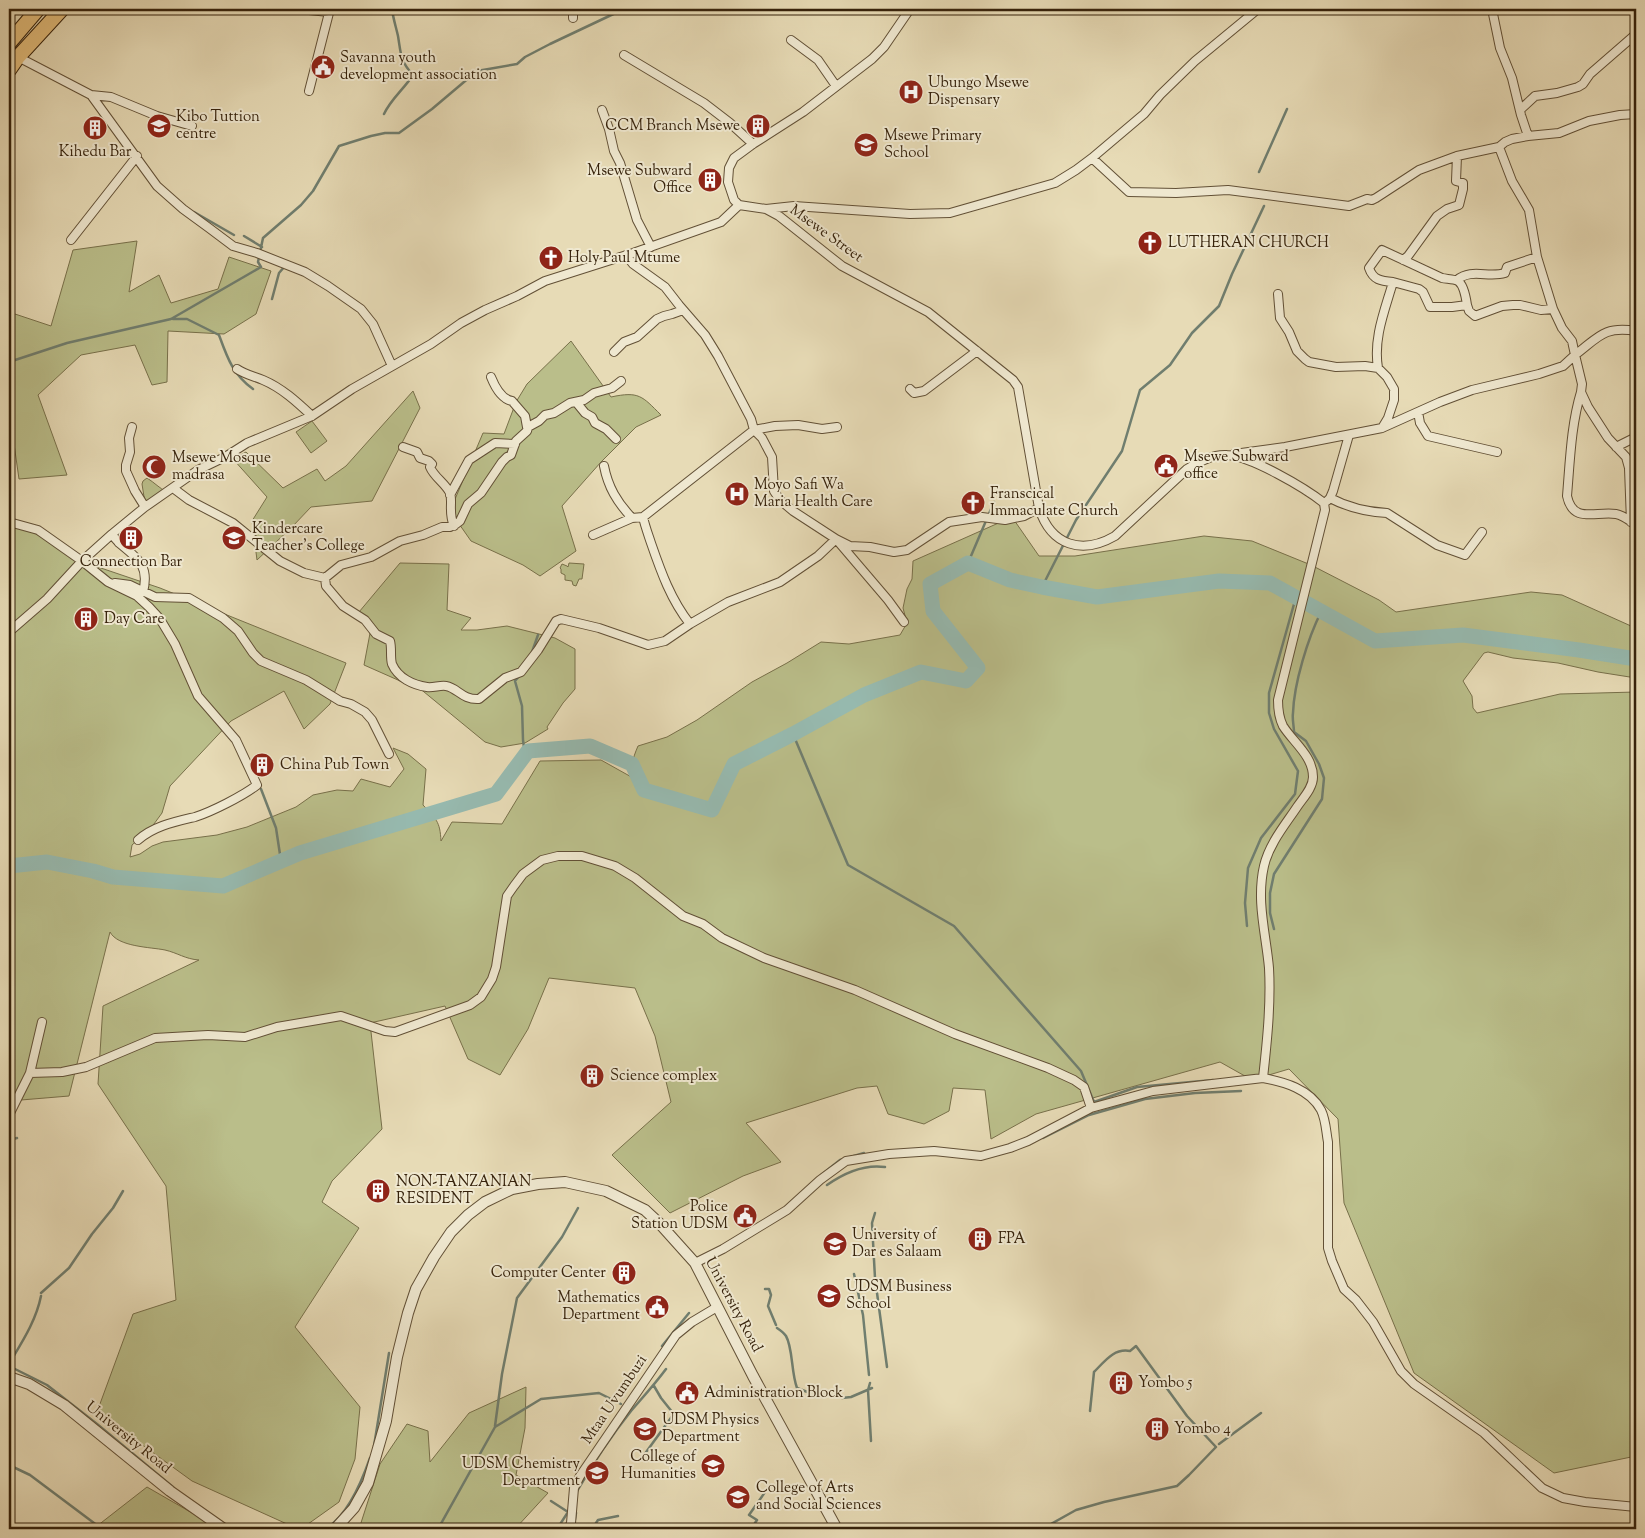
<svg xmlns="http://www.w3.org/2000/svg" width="1645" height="1538" font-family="'Sorts Mill Goudy',serif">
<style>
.green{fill:#babe8a;stroke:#78704a}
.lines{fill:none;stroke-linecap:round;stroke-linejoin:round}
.stream{stroke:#707e6f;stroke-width:2.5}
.river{stroke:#97bbb1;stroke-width:15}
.minor-casing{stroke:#625036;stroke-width:10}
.tertiary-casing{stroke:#625036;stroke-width:12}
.trunk-casing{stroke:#36220b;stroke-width:16}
.minor{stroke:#efe8d0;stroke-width:8}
.tertiary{stroke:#efe8d0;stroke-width:10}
.trunk{stroke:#e4be7b;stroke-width:14}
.labels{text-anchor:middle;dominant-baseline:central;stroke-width:4;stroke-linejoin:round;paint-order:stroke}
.poi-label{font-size:15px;fill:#36220b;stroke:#efe8d0;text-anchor:start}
.street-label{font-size:15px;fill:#36220b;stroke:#efe8d0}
</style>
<rect width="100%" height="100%" fill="#e7dbb6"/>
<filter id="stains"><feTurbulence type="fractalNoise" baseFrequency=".004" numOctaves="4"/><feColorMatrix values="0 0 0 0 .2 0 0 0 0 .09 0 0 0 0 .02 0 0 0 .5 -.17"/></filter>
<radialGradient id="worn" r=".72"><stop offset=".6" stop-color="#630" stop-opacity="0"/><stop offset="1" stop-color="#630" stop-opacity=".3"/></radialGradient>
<path class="green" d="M137 241 129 292 159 275 171 303 218 289 229 257 271 271 256 314 224 334 168 331 167 382 152 385 135 345 81 355 38 395 67 475 19 479 11 423 9 424V312L51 326 73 250Z
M571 341 611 397C639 391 642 396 661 415L636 427 601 462 562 506 576 551 540 576 523 565 471 541 450 511 483 433 504 434 516 402 527 384Z
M413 391 420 408 372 501 311 507 292 527 257 560 252 521 267 497 233 459 246 452 283 488 317 469 325 481 346 466Z
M312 421 327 441 311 453 296 432Z
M147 478C155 483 159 488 167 492L145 503 142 484 143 481Z
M1012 517 1039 556H1075L1204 536 1252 541 1311 565 1379 600 1396 612 1531 592 1562 595 1631 626H1636V678L1598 672 1558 663 1513 658 1488 652 1484 653 1463 681 1472 696 1473 708 1477 713 1560 694 1636 692V1456L1554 1473 1414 1373 1344 1203 1338 1119 1289 1069 1252 1080 1220 1062 1036 1114 991 1139 985 1090 953 1088 949 1111 924 1124 888 1114 877 1086 857 1088 746 1123 781 1162 743 1176 670 1213 612 1155 671 1102 655 1036 635 988 549 978 528 1029 500 1075 468 1059 445 1006 370 1023 382 1129 332 1181 322 1202 359 1228 295 1327 360 1407 355 1459 339 1502 301 1529H298L192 1481 97 1412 133 1314 176 1300 166 1186 98 1084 103 1006 199 960C185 959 178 953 165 950 150 947 118 947 110 932L69 1096 9 1101V519L92 565 160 588 346 663 330 704 304 729 284 691 231 721 170 786 162 813 151 828 132 845 130 857 140 854 152 846 163 842 217 835 247 827 296 807 313 795 337 790 353 791 361 779 390 787 404 769 393 748 408 754 426 769 423 805C436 819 440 821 441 841L452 822 502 824 540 761 601 760 635 779C631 765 632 760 638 746L667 737 697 720 752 682 787 663 821 642 849 644 900 635 907 623 903 608 907 589 912 579 913 561Z
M400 563 449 564 447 610 471 618 461 630H477L507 626 555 638 575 649V689L563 703 547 727 548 729 525 743 501 747 485 742 418 687 416 688 364 665 371 628 359 612Z
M569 563 584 564 582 579H579L576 586 573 585 572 581 565 580V575L561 573V569L560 568 562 564 567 566 568 567Z
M526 1387 525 1428 516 1475 548 1493 515 1529H359L380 1464 407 1424 428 1431 430 1462 469 1413Z
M147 1487 220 1529H102L97 1526Z"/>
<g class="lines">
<path class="stream" d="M9 16 15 9
M384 114C391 99 404 89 413 75 400 61 401 54 398 36 396 27 393 18 392 9
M1259 172 1287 109
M194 212 234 235
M244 236 262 247
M272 299 279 273 285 266
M173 319H187L219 335C227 357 233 375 253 389
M9 362 67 343 171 319 261 267 258 262 263 238 301 205 313 191 339 146 371 136 385 133H399L432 109 477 71 517 64 525 57 550 44 624 9
M968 563 994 502
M1042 587 1076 520 1122 451 1140 390 1170 365 1192 333 1219 306 1232 274 1264 206
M532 652 538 635
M520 675 515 681 522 706 523 740 525 755
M793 734 848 865 954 926 1081 1071 1094 1102 1137 1087 1213 1080
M261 789 276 828 281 861
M1247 926 1245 903 1248 868 1261 838 1295 794 1298 771 1274 729 1269 713V693L1296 597
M1274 929 1270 913V893L1274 874 1322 799 1324 778 1319 764 1306 741 1294 732C1294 726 1292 719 1293 713 1294 683 1308 638 1321 612
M1043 1138 1089 1115 1145 1099 1195 1093 1241 1091
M9 1140 17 1138
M821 1175 840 1160 864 1153
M827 1185C844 1173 864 1164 885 1167
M875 1213 872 1223 875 1278 887 1367
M854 1274 863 1315 869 1375
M765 1289H769L771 1295 768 1306 776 1325
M41 1293 69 1268 92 1234 113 1208 123 1191
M777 1328C780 1330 784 1333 786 1336 793 1348 791 1372 797 1388L810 1393
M662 1346 689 1313
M9 1364C22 1342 36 1321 41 1296
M9 1366 47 1385 97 1424 173 1487
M870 1383 868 1390 871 1441
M842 1398 851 1397 872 1388
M495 1426 502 1374 517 1298 562 1237 578 1208
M1219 1444 1261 1413
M374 1446 389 1353
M644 1455 673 1415V1413L661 1398 654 1386
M9 1465 30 1475 102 1529
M576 1493C592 1465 611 1436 631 1411 643 1397 655 1384 666 1369
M551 1501 568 1512 557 1529
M227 1525 234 1529
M574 1525 576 1513
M634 1526 635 1529
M325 1529C347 1517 362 1481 370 1458
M438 1529 495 1427 541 1399 599 1393 621 1404
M592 1529 598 1520 618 1516
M751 1529 757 1520 749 1515 770 1485
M895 1529 896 1526
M1042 1529 1076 1510 1104 1502 1177 1486 1189 1475 1216 1447 1187 1416 1136 1346 1130 1351C1114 1348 1105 1361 1094 1372L1090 1411"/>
<path class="river" d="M9 866 47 862 93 871 113 877 223 886 300 853 496 794 528 751 590 746 632 764 644 790 712 810 734 764 793 734 864 695 921 672 966 681 978 668 933 611 930 584 968 563 1010 580 1042 587 1097 597 1219 581 1270 583 1375 641 1463 635 1579 650 1636 659"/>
<defs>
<path id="minor" d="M299 9 329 12
M573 9V18
M910 9 884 47 872 59 803 112 753 144 734 158 729 168 728 182 734 200 739 205 766 209 779 216 842 266 928 312 1013 380 1018 387 1039 508C1051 546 1082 555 1115 536L1187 469C1199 462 1213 454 1227 455 1251 456 1305 488 1324 503L1325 510 1278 700C1278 708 1279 718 1283 726 1293 742 1313 756 1313 777 1313 788 1303 798 1297 807 1285 825 1269 844 1264 866 1256 901 1266 934 1269 968 1271 1004 1267 1042 1263 1078
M1492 9 1500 48 1512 78 1521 115 1528 136
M791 40 818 60 836 86
M624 55 704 103 730 123 753 144
M18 57 91 95 157 186 183 209 209 228 233 246 257 253 305 272 328 286 361 309 373 324 392 366
M309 91 330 9
M91 95 111 97 157 116 192 126
M602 110 609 129 614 151 620 163 637 220 651 247
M1520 110 1535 96 1557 93 1578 87 1583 84 1590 74 1636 34
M1092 158 1129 192 1176 193 1228 190 1349 206 1367 199 1372 200 1376 198 1419 170 1457 156 1499 147 1505 142 1512 139 1528 136 1559 133 1589 121 1620 115 1636 114
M766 209 794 206 910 214 950 213 1055 183 1076 170 1092 158 1144 114 1160 95 1195 61 1258 9
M71 240 137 156
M626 255 633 264 665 287 679 305 705 335 718 356 751 419 754 430 762 438 772 457 774 491 780 500 793 511 836 539 888 600 904 622
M1403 260 1408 256 1437 216 1447 209 1459 205 1463 189V183L1456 181 1457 156
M1457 280C1471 268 1488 278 1505 273L1507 267 1537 257
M1393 282 1419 289 1423 292 1430 307H1452L1467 305 1469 311 1475 316 1502 306 1513 305H1520L1541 310 1553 309
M1278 294 1280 318 1289 332 1297 351 1305 359 1309 362 1336 367 1365 366 1378 368 1387 377 1394 389V400L1388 418 1382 428
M614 352 624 342 637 337 657 319 664 316 672 314 683 310
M1378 368C1373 338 1385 310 1393 282 1381 281 1373 280 1369 268L1382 250 1442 278C1446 279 1454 279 1458 281 1464 285 1466 298 1467 305
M237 369C246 375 254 376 263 380 282 388 297 402 312 416
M491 377C495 387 501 399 512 401L525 416 527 427
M910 389 914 393 924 391 977 351
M1581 392C1571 425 1570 461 1567 496 1573 524 1595 511 1616 514 1623 515 1630 521 1636 525
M576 402 585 413 592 417 595 423 606 429 616 439
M1418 412 1420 423 1428 436 1497 452
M132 427 129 438 130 452 126 465V471L135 491 145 507
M403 447 417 452 420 458 429 461 432 464 430 467C434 477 445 483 450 493 453 501 448 513 454 526
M1616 447 1636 437
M1234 454 1285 447 1382 428 1440 402 1472 390 1539 374 1563 366 1575 355 1572 341 1562 328 1553 309 1537 257 1529 210 1512 181 1499 147
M604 466C608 487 617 502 632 518
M173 488 189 500 233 523 280 561 304 573 325 578 341 565 371 557 400 541 423 535 442 527H450L456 524 460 521 468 504 481 493 502 462 507 457 511 455 516 441 527 431 528 427 539 421 545 415 554 413 570 403 584 400 594 393 612 388 621 381
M450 495 469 460 495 443 515 444
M1330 498C1347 507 1368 512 1387 513L1437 545 1465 555 1482 532
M1327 501 1330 498 1333 491 1349 435
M643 517C645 526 648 534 651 543 661 572 671 600 690 624L728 602 780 582 818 556 836 539 850 546 870 547 894 552 907 550 949 522 982 517 1005 520 1024 516 1039 508
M9 522 38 530 82 561 108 582 137 596 149 607 160 619 175 644 198 696 236 740 257 785C243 796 211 812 195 817 174 822 154 826 138 840
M1631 522 1629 468 1626 457 1608 438 1588 407 1581 392 1582 384 1575 355C1599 337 1603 326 1636 331
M112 534C114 538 116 539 119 543 137 558 150 565 143 592
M593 535 632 518 643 517 754 430 775 426 798 425 822 429 837 427
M325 578 326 586 343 606 365 620 376 634 390 641C392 648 390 657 392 664 398 678 413 685 427 687 433 688 440 685 446 686 458 688 462 700 479 699L505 678 521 672 538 650 556 621 561 619 599 628 648 645 665 641 690 624
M115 583 130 585 155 597 189 598 223 618 238 631 253 653 261 661 306 680 340 701 351 704 365 712 372 720 389 754
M9 632 47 599 82 561 112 534 145 507 198 470 225 457 247 443 312 416 352 389 431 344 461 323 485 310 517 296 545 281 633 253 721 222 739 205
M30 1073 62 1072 86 1067 155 1038 208 1035 245 1037 277 1027 341 1016 385 1031 395 1032 470 1005 481 997 492 979 496 967 507 896 514 886 523 874 542 860 558 856H582L615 866 635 878 683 916 703 924 722 938 764 958 855 990 955 1034 1048 1068 1074 1080 1084 1087 1091 1108
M9 1115 30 1073 42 1022
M695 1263 723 1249 787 1210 820 1180 846 1161 889 1154 934 1151 981 1156 1010 1148 1028 1141 1091 1108 1153 1091 1263 1078C1284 1082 1310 1089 1321 1110 1326 1120 1326 1132 1328 1142V1248L1332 1261 1344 1289 1356 1300 1373 1322 1401 1371 1414 1384 1484 1433 1542 1488 1563 1498 1585 1502 1636 1507
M568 1529 571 1523 574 1488 580 1476 676 1335 692 1322 717 1307"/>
<path id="tertiary" d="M9 1377 29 1384 64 1405 170 1491 224 1529
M335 1529 354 1508 368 1483 386 1421 397 1357 408 1313 416 1289 434 1257 451 1232 468 1215 485 1202 512 1189 538 1184 565 1182 606 1191 645 1210 660 1224 695 1263 753 1376 837 1529"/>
<path id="trunk" d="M9 43 38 9
M9 70 18 57 62 9"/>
</defs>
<use href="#minor" class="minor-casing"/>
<use href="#tertiary" class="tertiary-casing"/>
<use href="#trunk" class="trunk-casing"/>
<use href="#minor" class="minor"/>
<use href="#tertiary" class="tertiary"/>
<use href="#trunk" class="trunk"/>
</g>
<defs>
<symbol id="civic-disc" viewBox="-11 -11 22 22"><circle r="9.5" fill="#8f2418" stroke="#efe8d0"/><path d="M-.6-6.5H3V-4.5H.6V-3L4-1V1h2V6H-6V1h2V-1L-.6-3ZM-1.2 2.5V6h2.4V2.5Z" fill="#fff"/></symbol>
<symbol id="hospital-disc" viewBox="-11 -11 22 22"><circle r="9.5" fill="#8f2418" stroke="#efe8d0"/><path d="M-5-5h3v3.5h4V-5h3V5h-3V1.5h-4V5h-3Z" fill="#fff"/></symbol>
<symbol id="school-disc" viewBox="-11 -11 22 22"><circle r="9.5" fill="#8f2418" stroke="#efe8d0"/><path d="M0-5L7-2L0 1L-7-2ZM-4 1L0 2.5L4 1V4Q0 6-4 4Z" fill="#fff"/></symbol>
<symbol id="building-disc" viewBox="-11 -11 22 22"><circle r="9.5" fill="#8f2418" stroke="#efe8d0"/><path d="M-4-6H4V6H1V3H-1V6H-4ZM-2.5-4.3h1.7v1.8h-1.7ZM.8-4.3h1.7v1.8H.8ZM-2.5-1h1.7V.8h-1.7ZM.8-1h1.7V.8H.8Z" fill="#fff"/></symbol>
<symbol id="church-disc" viewBox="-11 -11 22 22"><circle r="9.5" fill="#8f2418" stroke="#efe8d0"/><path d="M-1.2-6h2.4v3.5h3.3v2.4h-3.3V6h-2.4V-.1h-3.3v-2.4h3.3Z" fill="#fff"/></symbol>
<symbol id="mosque-disc" viewBox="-11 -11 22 22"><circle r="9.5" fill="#8f2418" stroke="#efe8d0"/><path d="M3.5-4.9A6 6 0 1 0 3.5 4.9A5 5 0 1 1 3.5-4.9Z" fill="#fff"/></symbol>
<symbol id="university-disc" viewBox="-11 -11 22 22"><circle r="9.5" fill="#8f2418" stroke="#efe8d0"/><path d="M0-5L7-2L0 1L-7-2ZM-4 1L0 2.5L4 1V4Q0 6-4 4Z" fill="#fff"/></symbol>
</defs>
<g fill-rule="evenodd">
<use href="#civic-disc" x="309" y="53" width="28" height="28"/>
<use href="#hospital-disc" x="897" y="78" width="28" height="28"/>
<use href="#school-disc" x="145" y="112" width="28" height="28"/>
<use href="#building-disc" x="744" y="112" width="28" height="28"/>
<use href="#building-disc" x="81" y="114" width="28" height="28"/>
<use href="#school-disc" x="852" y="131" width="28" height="28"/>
<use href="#building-disc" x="696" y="166" width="28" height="28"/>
<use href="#church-disc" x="1136" y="229" width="28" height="28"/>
<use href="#church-disc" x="537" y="244" width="28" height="28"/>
<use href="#civic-disc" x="1152" y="452" width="28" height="28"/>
<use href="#mosque-disc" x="140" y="453" width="28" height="28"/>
<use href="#hospital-disc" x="723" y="480" width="28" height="28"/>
<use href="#church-disc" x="959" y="489" width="28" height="28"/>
<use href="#building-disc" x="117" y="524" width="28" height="28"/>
<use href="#university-disc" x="220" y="524" width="28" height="28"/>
<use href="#building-disc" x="72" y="605" width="28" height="28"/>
<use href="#building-disc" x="248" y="751" width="28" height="28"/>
<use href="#building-disc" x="578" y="1062" width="28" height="28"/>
<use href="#building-disc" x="364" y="1177" width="28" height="28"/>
<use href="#civic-disc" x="731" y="1202" width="28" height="28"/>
<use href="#building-disc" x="966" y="1225" width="28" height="28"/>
<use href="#university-disc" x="821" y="1230" width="28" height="28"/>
<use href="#building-disc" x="610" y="1259" width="28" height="28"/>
<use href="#university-disc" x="815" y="1282" width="28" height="28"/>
<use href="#civic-disc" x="643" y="1293" width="28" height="28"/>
<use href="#building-disc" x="1107" y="1369" width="28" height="28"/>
<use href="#civic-disc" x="673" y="1379" width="28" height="28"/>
<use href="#university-disc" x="631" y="1415" width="28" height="28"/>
<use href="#building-disc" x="1143" y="1415" width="28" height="28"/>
<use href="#university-disc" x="699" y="1452" width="28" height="28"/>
<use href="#university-disc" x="583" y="1459" width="28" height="28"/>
<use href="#university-disc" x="724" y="1483" width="28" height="28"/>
</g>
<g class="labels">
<g class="poi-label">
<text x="340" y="58">Savanna youth<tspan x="340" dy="17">development association</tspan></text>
<text x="928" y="83">Ubungo Msewe<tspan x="928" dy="17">Dispensary</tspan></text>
<text x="176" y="117">Kibo Tuttion<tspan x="176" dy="17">centre</tspan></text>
<text x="740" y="126" text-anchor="end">CCM Branch Msewe</text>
<text x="884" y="136">Msewe Primary<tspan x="884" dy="17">School</tspan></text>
<text x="95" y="152" text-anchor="middle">Kihedu Bar</text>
<text x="692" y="171" text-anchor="end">Msewe Subward<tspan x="692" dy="17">Office</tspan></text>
<text x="1168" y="243">LUTHERAN CHURCH</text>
<text x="568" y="258">Holy Paul Mtume</text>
<text x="1184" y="457">Msewe Subward<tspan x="1184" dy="17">office</tspan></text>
<text x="172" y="458">Msewe Mosque<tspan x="172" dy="17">madrasa</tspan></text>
<text x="754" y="485">Moyo Safi Wa<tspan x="754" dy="17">Maria Health Care</tspan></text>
<text x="990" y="494">Franscical<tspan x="990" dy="17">Immaculate Church</tspan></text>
<text x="252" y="529">Kindercare<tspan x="252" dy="17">Teacher's College</tspan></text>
<text x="131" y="562" text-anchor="middle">Connection Bar</text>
<text x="104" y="619">Day Care</text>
<text x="280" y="765">China Pub Town</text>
<text x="610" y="1076">Science complex</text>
<text x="396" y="1182">NON-TANZANIAN<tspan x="396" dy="17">RESIDENT</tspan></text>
<text x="728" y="1207" text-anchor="end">Police<tspan x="728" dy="17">Station UDSM</tspan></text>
<text x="852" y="1235">University of<tspan x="852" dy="17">Dar es Salaam</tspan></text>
<text x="998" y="1239">FPA</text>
<text x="606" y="1273" text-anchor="end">Computer Center</text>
<text x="846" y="1287">UDSM Business<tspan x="846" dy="17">School</tspan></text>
<text x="640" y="1298" text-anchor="end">Mathematics<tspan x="640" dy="17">Department</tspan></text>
<text x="1138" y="1383">Yombo 5</text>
<text x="704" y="1393">Administration Block</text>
<text x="662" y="1420">UDSM Physics<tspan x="662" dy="17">Department</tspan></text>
<text x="1174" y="1429">Yombo 4</text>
<text x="696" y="1457" text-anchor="end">College of<tspan x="696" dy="17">Humanities</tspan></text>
<text x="580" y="1464" text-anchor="end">UDSM Chemistry<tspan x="580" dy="17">Department</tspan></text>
<text x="756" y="1488">College of Arts<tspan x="756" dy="17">and Social Sciences</tspan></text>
</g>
<g class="street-label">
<text transform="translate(826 234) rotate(36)">Msewe Street</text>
<text transform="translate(733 1305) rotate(62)">University Road</text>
<text transform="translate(615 1400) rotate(-56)">Mtaa Uvumbuzi</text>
<text transform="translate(128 1438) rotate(39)">University Road</text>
</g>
</g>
<rect width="1645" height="1538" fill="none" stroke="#e7dbb6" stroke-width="30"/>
<rect x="10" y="10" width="1625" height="1518" fill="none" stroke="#36220b" stroke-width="2.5"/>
<rect x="15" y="15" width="1615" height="1508" fill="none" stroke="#36220b"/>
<rect width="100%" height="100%" filter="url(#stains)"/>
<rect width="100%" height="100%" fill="url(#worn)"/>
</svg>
